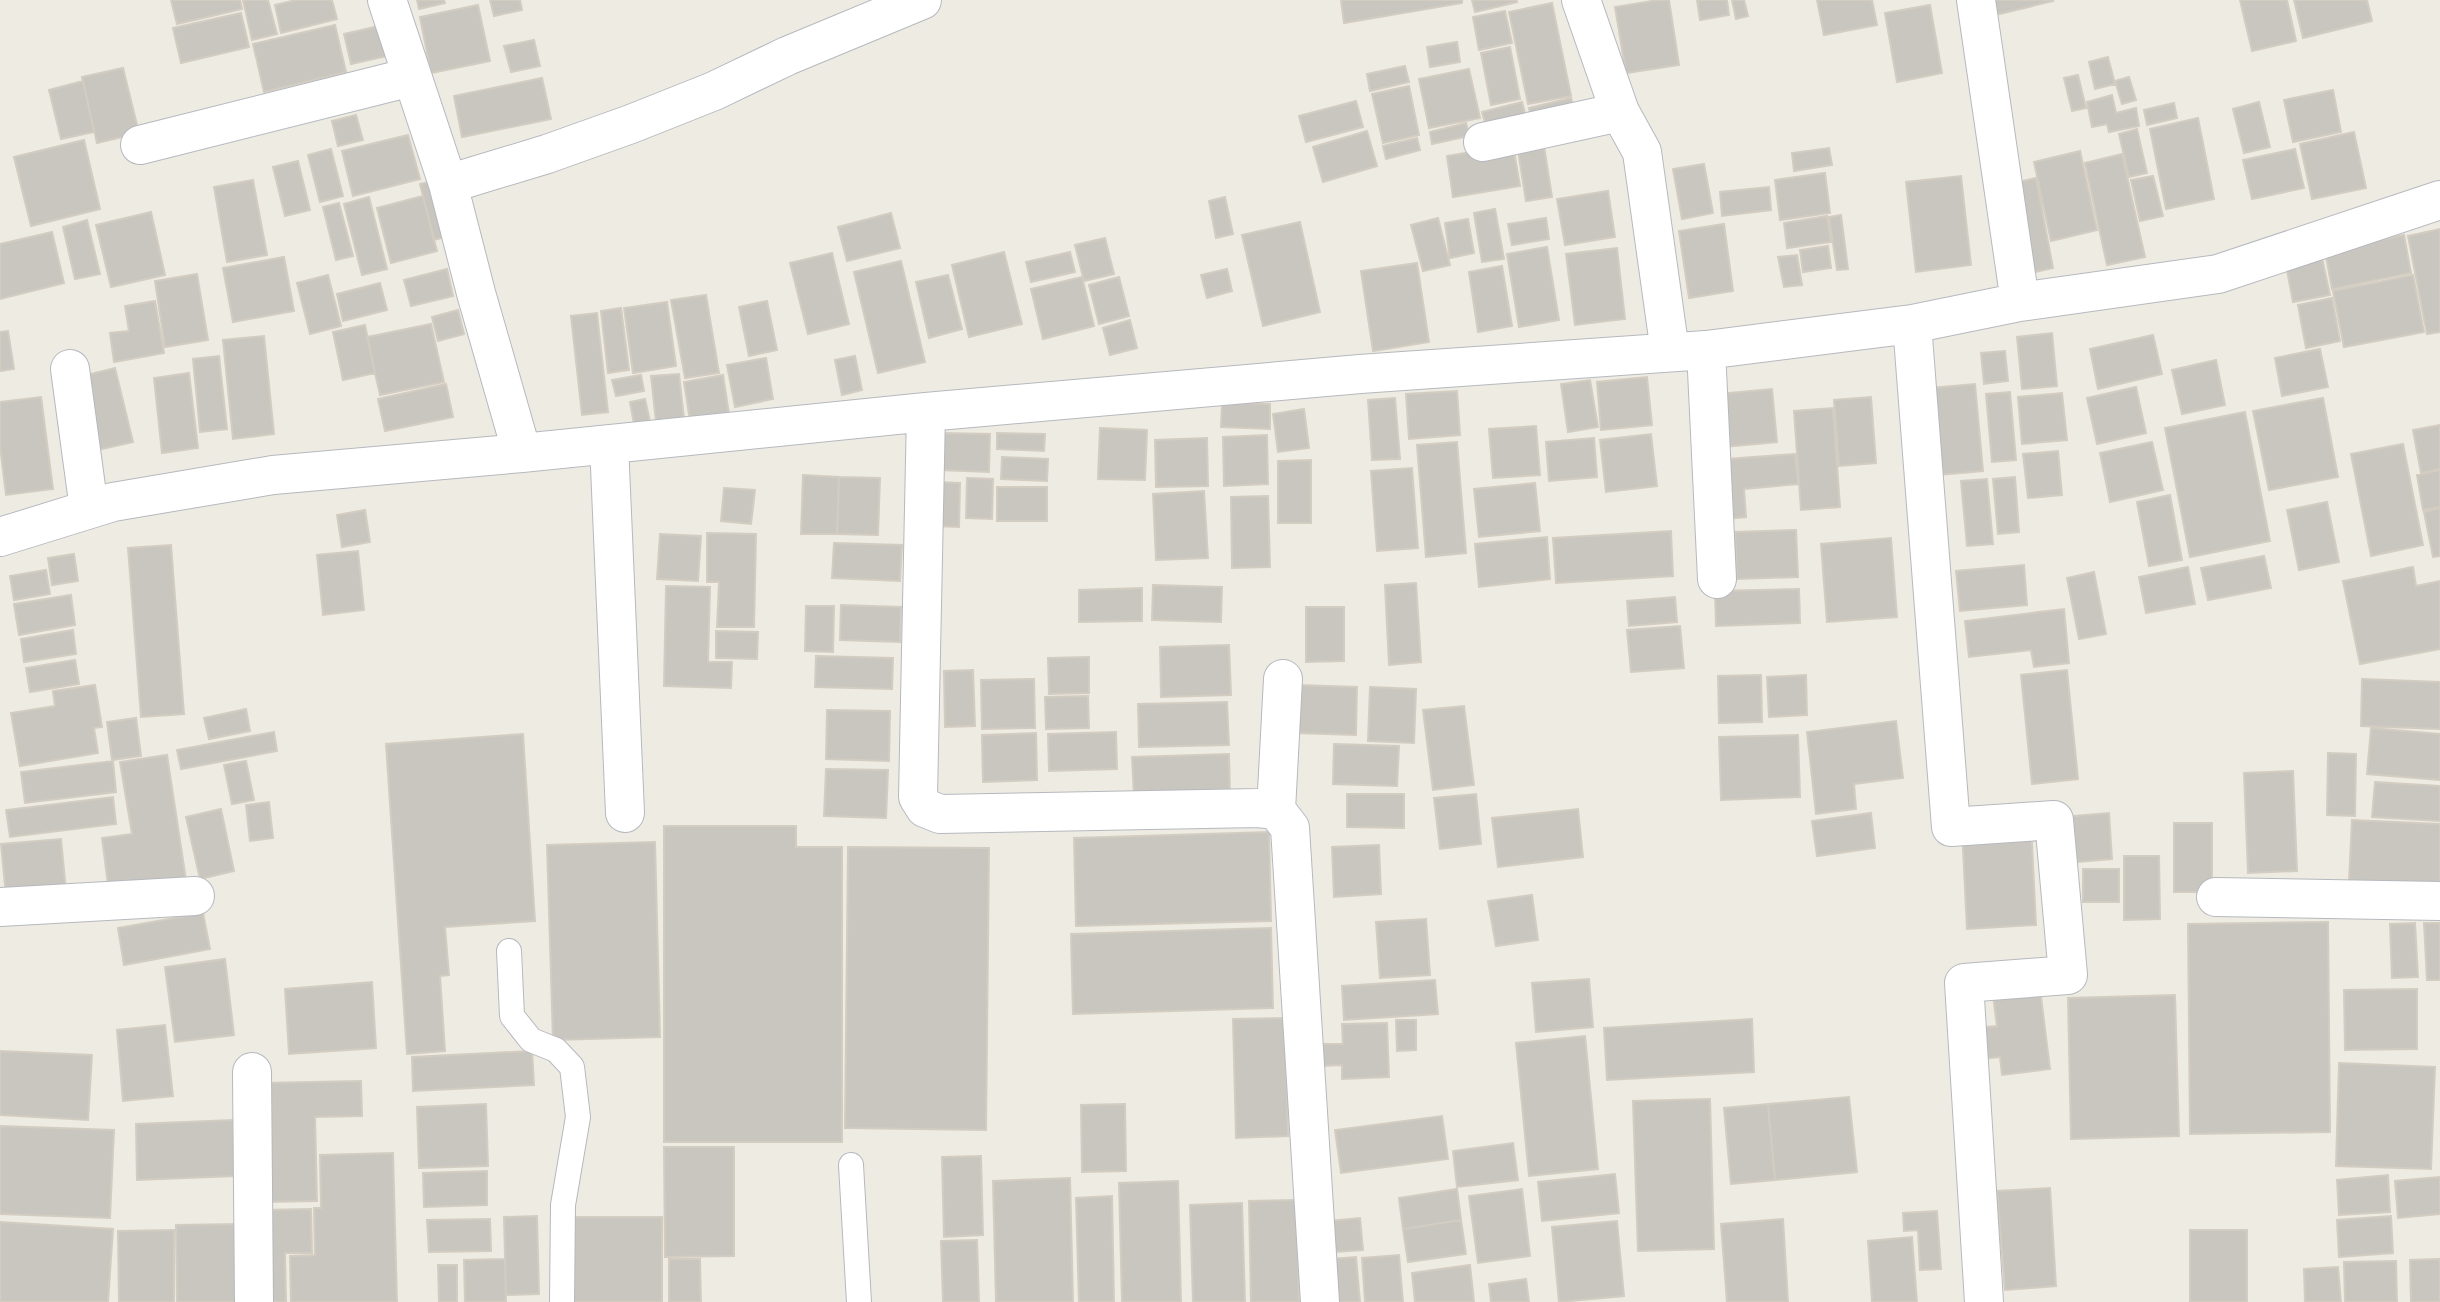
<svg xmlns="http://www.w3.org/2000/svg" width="2440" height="1302" font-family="Quicksand,sans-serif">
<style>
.building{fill:#c9c6c0;stroke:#d3ccc1;stroke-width:2}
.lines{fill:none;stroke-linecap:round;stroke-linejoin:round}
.lane-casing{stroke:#b5b9be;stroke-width:26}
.street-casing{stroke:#b5b9be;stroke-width:40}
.lane{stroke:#fff;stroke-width:24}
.street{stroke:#fff;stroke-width:38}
</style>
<rect width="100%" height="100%" fill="#eeebe3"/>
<path class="building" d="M171 0H240L242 9 177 24Z
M243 0H268L277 34 252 40Z
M296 0H332L337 19 281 33 275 5Z
M417 0H444L445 3 419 9Z
M490 0H520L522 10 494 16Z
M1341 0H1462V3L1344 23Z
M1472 0H1516L1517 2 1475 12Z
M1658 0H1669L1679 65 1626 73 1615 7Z
M1697 0H1727L1729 15 1700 20Z
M1732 0H1744L1748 16 1736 19Z
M1817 0H1872L1877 25 1824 35Z
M1983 0H2052L2053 1 1987 17Z
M2240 0H2287L2296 41 2252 51Z
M2294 0H2367L2372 21 2303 38Z
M1552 3 1571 96 1528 104 1509 12Z
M478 5 490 61 431 73 420 17Z
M1930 5 1942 73 1897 82 1885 13Z
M1505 11 1512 43 1479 50 1473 17Z
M241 13 249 47 181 63 173 28Z
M335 25 346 72 264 92 253 44Z
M379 26 387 56 351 64 344 34Z
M534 40 540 66 511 72 504 46Z
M1457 42 1460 62 1430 67 1427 47Z
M1510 47 1520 99 1491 105 1481 53Z
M2108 57 2115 84 2095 89 2089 62Z
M1405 66 1409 82 1370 91 1367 74Z
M123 68 139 133 97 143 82 77Z
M1469 69 1480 118 1429 128 1419 79Z
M2078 75 2086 108 2072 111 2064 78Z
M2129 77 2136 100 2122 104 2115 81Z
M542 78 551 119 462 137 454 96Z
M83 81 94 132 61 139 49 90Z
M1409 86 1419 135 1383 143 1372 94Z
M2333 90 2341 132 2293 142 2284 100Z
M2112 95 2116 113 2136 108 2139 126 2109 132 2107 124 2092 127 2087 102Z
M1571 98 1576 117 1533 127 1529 108Z
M1356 101 1363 127 1306 142 1299 116Z
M1522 102 1528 125 1488 134 1482 112Z
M2259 102 2270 147 2244 153 2233 109Z
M2174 103 2177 118 2147 125 2144 110Z
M356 115 363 140 338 146 332 121Z
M2198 118 2214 199 2166 209 2150 129Z
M1466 123 1469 136 1432 144 1430 132Z
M2137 129 2147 173 2129 177 2119 134Z
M1367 131 1377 166 1323 182 1313 147Z
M2354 132 2366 188 2312 199 2300 144Z
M408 135 420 179 353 196 342 151Z
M1417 138 1420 150 1386 159 1383 146Z
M84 140 100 209 31 226 14 157Z
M1543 140 1552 197 1526 201 1517 144Z
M1513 145 1520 186 1453 197 1447 156Z
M1829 148 1832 165 1794 171 1792 153Z
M331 149 343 196 320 202 308 155Z
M2295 149 2304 188 2252 199 2243 160Z
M2080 151 2097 230 2051 241 2034 162Z
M2122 154 2145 257 2107 265 2085 163Z
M298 161 310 210 285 216 273 167Z
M1704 164 1713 213 1682 219 1673 169Z
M1825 173 1830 213 1780 220 1775 180Z
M1961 176 1971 265 1916 272 1906 182Z
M2153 176 2163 216 2140 221 2131 180Z
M2036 178 2053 268 2022 275 2004 185Z
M253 180 267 255 227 262 214 187Z
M434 181 448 236 434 240 420 184Z
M1769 187 1771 210 1722 216 1720 192Z
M1608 191 1615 237 1565 245 1557 199Z
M423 196 437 251 391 263 377 208Z
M369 197 387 269 362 275 344 204Z
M1225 197 1233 234 1216 238 1209 201Z
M339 203 353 256 336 260 323 207Z
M1495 209 1504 259 1482 262 1474 213Z
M151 212 165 275 111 287 96 225Z
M891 213 900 248 847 261 838 227Z
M1841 215 1848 269 1837 270 1829 217Z
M1827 216 1831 242 1787 248 1784 223Z
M1438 218 1450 265 1423 271 1411 225Z
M1546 218 1549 239 1512 245 1508 224Z
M1468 219 1474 253 1450 258 1445 223Z
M87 220 100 274 75 279 63 227Z
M1300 222 1320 312 1263 326 1242 235Z
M1724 224 1733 291 1689 298 1679 231Z
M2440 229V332L2427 334 2408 236Z
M52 232 64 283 0 299V244Z
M2404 235 2411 273 2332 289 2325 251Z
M1105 238 1114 274 1084 281 1075 245Z
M1828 246 1831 268 1803 272 1800 250Z
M1547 247 1559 320 1519 327 1507 254Z
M1617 248 1625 319 1575 325 1566 254Z
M1004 252 1022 324 969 337 952 265Z
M1070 252 1075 272 1031 282 1026 262Z
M832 253 849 324 808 334 790 263Z
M1797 255 1802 285 1784 287 1778 257Z
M284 257 294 311 233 322 223 268Z
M2322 258 2330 295 2293 302 2286 265Z
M901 261 925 362 878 373 854 272Z
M1417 263 1429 342 1373 351 1361 271Z
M1502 266 1512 326 1478 332 1469 272Z
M447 269 453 296 411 306 404 280Z
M1227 269 1232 291 1207 298 1201 275Z
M197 274 208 340 165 347 155 281Z
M328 275 341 326 310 334 297 283Z
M948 275 962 329 929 338 916 282Z
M2413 275 2424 332 2344 347 2333 291Z
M1082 277 1094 326 1043 339 1031 289Z
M1119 277 1129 316 1099 324 1089 285Z
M380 283 387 310 343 321 337 294Z
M706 295 719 373 685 378 671 300Z
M2332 298 2340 341 2306 348 2298 305Z
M155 301 164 353 114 362 110 333 129 331 125 306Z
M767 301 777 350 749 356 739 307Z
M667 302 676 366 633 373 624 308Z
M621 308 629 370 608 373 601 311Z
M458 310 464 334 438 341 432 317Z
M597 313 608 412 582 415 571 316Z
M1130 320 1137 348 1110 355 1103 328Z
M431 324 444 382 380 395 367 337Z
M365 325 375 373 343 380 333 332Z
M8 331 14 369 0 371V332Z
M2052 333 2057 386 2022 389 2017 337Z
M2153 335 2162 374 2098 389 2090 349Z
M264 336 274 434 233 439 223 340Z
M2320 349 2328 387 2282 396 2275 358Z
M2005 351 2008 381 1984 384 1981 353Z
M219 356 227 429 200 432 193 359Z
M855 356 862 390 842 395 835 360Z
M766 358 773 399 735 407 727 365Z
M2216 360 2225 405 2182 414 2172 370Z
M115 368 133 442 93 451 75 378Z
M189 373 198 448 162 453 154 378Z
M679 374 684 419 656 422 651 376Z
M641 375 644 391 616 396 612 380Z
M723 375 729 414 690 421 684 382Z
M1647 377 1652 425 1601 430 1597 382Z
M1590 380 1598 427 1568 432 1561 384Z
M446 384 453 417 385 431 378 399Z
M1975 384 1983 471 1927 476 1919 389Z
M2136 387 2146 433 2097 444 2087 398Z
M1772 389 1777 442 1724 447 1719 394Z
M1457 391 1460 435 1409 439 1406 394Z
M2010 392 2016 460 1992 462 1986 394Z
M2062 393 2067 440 2022 444 2018 397Z
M41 397 53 489 6 495 0 446V402Z
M1871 397 1876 463 1839 466 1834 400Z
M1395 398 1400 459 1372 460 1368 400Z
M2323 398 2338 477 2269 490 2253 411Z
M645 399 651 426 635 430 630 402Z
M1222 403 1270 404V429L1221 427Z
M1833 408 1840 507 1801 510 1794 411Z
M1304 409 1309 448 1278 452 1273 414Z
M2245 412 2270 541 2190 557 2165 428Z
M2440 425V469L2421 473 2413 430Z
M1536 426 1540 475 1493 478 1489 429Z
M1100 428 1147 430 1145 480 1098 479Z
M941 433 990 434 989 472 940 470Z
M997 433 1045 434 1044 451 997 449Z
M1651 434 1657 486 1606 492 1600 440Z
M1267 435 1268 484 1224 486 1223 437Z
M1207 438 1208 486 1156 487 1155 440Z
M1594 438 1597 477 1549 481 1546 442Z
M1457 442 1466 553 1426 557 1417 445Z
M2152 442 2163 490 2110 502 2100 453Z
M2403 444 2423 545 2371 556 2351 454Z
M2058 451 2062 495 2028 498 2023 454Z
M1795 454 1798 484 1744 489 1746 517 1718 520 1714 460Z
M1002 457 1048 459 1047 481 1001 479Z
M1311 460V523H1278V461Z
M1412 468 1418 548 1377 551 1371 471Z
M2440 470V507L2423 510 2417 475Z
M803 475 839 477 837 534H801Z
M839 477 880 478 878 535 837 534Z
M2015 477 2019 532 1998 534 1993 479Z
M967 478 993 479 992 519 966 518Z
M1987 479 1993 544 1967 546 1961 481Z
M936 482 960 483 959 527 935 526Z
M1535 483 1540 531 1479 537 1474 489Z
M997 487H1047V521H997Z
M724 488 755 490 751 524 721 521Z
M1204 491 1208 558 1156 560 1153 494Z
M2170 495 2182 560 2149 566 2137 502Z
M1268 496 1270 567 1232 568 1231 497Z
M2327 502 2339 562 2299 570 2287 510Z
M2440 508V556L2433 557 2424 512Z
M365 510 370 542 342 547 337 515Z
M1796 530 1798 577 1737 579 1735 532Z
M1671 531 1673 576 1556 583 1553 538Z
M707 533 756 534 754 627H717L719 582H707Z
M660 534 701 536 698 581 657 579Z
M1547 537 1550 579 1479 587 1475 544Z
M1891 538 1897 617 1827 622 1821 544Z
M834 543 902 545 900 581 832 578Z
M171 545 184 714 141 717 128 548Z
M358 551 364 610 323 615 317 555Z
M74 554 78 581 52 585 48 558Z
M2264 556 2271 588 2208 600 2201 568Z
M2024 565 2027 605 1960 611 1956 571Z
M2188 567 2195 604 2146 613 2139 577Z
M2413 567 2416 586 2440 581V649L2360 664 2343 581Z
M46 570 50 594 14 600 10 576Z
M2094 572 2106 634 2079 639 2067 578Z
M1416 583 1421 662 1389 665 1385 585Z
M1153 585 1222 587 1221 622 1152 620Z
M666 586 710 587 708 662H732L731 688 664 686Z
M1142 588V621L1079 622V590Z
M1799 589 1800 623 1716 626 1715 591Z
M71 595 75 625 19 635 14 604Z
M1675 597 1677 622 1629 626 1627 601Z
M841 605 901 607 900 642 840 640Z
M806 606H834L833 652 805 651Z
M1306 607H1344V661L1306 662Z
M2064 609 2069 663 2034 667 2031 650 1969 657 1965 621Z
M1680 626 1684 668 1631 672 1627 630Z
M73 630 76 654 24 662 21 639Z
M716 631 758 632 757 659 716 658Z
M1229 645 1231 695 1161 697 1160 647Z
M816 656 893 658 892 689 815 687Z
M1089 657V693L1049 694 1048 658Z
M75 660 79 684 30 692 26 668Z
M973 670 975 726 945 727 944 671Z
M2067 670 2078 779 2032 784 2021 675Z
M1761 675 1762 722 1719 723 1718 676Z
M1806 675 1807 715 1769 717 1767 677Z
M1034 679 1035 728 982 729 981 680Z
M2362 679 2440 682V729L2361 726Z
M95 685 102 727 94 728 98 753 20 766 11 713 55 706 53 691Z
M1298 685 1357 687 1356 735 1296 733Z
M1370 687 1416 689 1414 743 1368 741Z
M1088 696 1089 728 1046 729 1045 697Z
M1227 702 1229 745 1139 747 1138 704Z
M1464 706 1474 785 1433 790 1423 710Z
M246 709 250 731 209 739 204 718Z
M827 710 890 711 889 761 826 759Z
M136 718 141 756 112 760 107 722Z
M1896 721 1903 778 1854 784 1856 809 1816 814 1807 732Z
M2371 728 2440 734V780L2367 774Z
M274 732 277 751 181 769 177 750Z
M1116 732 1117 769 1049 771 1048 734Z
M1036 733 1037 780 983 782 982 735Z
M523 734 535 921 445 927 449 975 440 976 445 1051 407 1054 386 744Z
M1798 735 1800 797 1721 800 1719 737Z
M1334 744 1399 746 1397 786 1333 784Z
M2328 753 2356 754 2355 816 2327 815Z
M1229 754 1230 795 1134 797 1132 757Z
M167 755 186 880 109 892 102 838 132 834 120 762Z
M113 761 116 792 25 803 21 772Z
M246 761 254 800 232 804 224 765Z
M826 769 888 770 886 818 824 816Z
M2293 771 2297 871 2248 873 2244 773Z
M2375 782 2440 786V821L2372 817Z
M1347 794H1404V828L1347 827Z
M1476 794 1481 844 1440 849 1434 798Z
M113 797 116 824 10 837 6 810Z
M269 802 273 838 250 841 246 805Z
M221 809 234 871 200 879 186 817Z
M1578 809 1583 857 1498 867 1492 818Z
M1871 813 1875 848 1817 856 1812 821Z
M2109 813 2112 859 2066 863 2063 817Z
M2352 820 2440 824V885L2349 881Z
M2174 823H2212V892H2174Z
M2031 824 2036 925 1967 929 1962 828Z
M664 826H796V847H842V1142H664Z
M1269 832 1271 921 1076 926 1074 838Z
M61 839 66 891 6 896 1 844Z
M655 842 660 1037 553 1040 547 845Z
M1379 845 1381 894 1334 897 1332 847Z
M848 847 989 848 986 1130 845 1128Z
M2124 856H2159L2160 919 2124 920Z
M2083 869H2119V902H2083Z
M1532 895 1538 940 1496 946 1488 901Z
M203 913 210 949 124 965 118 928Z
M1426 919 1430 975 1380 978 1376 922Z
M2328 922 2330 1132 2190 1134 2188 924Z
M2415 923 2418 977 2392 978 2390 924Z
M2424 923H2440V980H2427Z
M1271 928 1273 1008 1073 1014 1071 934Z
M225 959 234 1035 175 1042 165 967Z
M1589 979 1593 1027 1536 1032 1532 983Z
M1435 980 1438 1014 1344 1020 1342 986Z
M372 982 376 1048 289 1054 285 989Z
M2040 989 2050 1069 2002 1075 2000 1057 1982 1059 1978 1028 1997 1026 1993 995Z
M2417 989V1049L2345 1050 2344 990Z
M2175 995 2179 1136 2071 1139 2068 998Z
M1285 1018 1288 1136 1236 1138 1233 1019Z
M1752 1019 1754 1072 1607 1080 1604 1028Z
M1396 1020H1416V1050L1397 1051Z
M1387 1023 1389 1077 1342 1079V1065L1322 1066V1044H1343L1342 1024Z
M165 1025 173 1096 123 1101 117 1030Z
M1585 1036 1598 1169 1529 1176 1516 1043Z
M0 1051 92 1055 88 1120 0 1115Z
M532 1051 534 1085 413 1091 412 1057Z
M2339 1063 2435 1067 2431 1169 2336 1166Z
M361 1081 362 1116 315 1117 317 1201 266 1202 262 1083Z
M1849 1097 1857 1172 1775 1180 1768 1104Z
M1710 1099 1714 1249 1638 1251 1633 1101Z
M486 1104 488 1166 419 1168 417 1107Z
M1125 1104 1126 1171 1082 1172 1081 1105Z
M1768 1104 1775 1180 1731 1184 1724 1108Z
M1442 1116 1448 1159 1341 1173 1335 1130Z
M233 1120 235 1176 137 1180 136 1124Z
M0 1126 114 1130 110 1218 0 1214Z
M1513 1143 1518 1180 1457 1187 1453 1151Z
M664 1147H734V1256L665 1257Z
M393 1153 397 1302H291L290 1256 315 1255 314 1208H321L320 1155Z
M981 1156 983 1235 944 1237 942 1157Z
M487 1171V1205L424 1207 423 1173Z
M1615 1174 1619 1213 1542 1221 1538 1182Z
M2388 1175 2390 1212 2339 1215 2337 1180Z
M2440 1177V1214L2398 1218 2395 1181Z
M1070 1178 1073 1302H996L993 1181Z
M1178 1181 1181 1302H1122L1119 1183Z
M2050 1188 2056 1286 2005 1290 1997 1191Z
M1457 1189 1461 1220 1403 1229 1399 1198Z
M1522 1189 1530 1256 1478 1263 1469 1196Z
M1112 1196 1114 1302H1079L1076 1198Z
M1297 1200 1299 1302H1251L1249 1201Z
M1242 1203 1245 1302H1193L1190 1205Z
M311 1209 312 1253H285L286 1302H266L264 1210Z
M1937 1211 1941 1269 1920 1270 1918 1230 1904 1231 1903 1213Z
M537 1216 539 1294 506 1295 504 1217Z
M2391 1216 2393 1253 2339 1257 2337 1220Z
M567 1217H662V1302H568Z
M1360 1218 1363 1250 1321 1253 1319 1222Z
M490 1219 491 1251 429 1252 427 1220Z
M1783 1219 1788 1302H1727L1721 1224Z
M1461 1220 1466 1254 1408 1262 1403 1229Z
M1617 1221 1624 1296 1559 1302 1552 1227Z
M0 1222 113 1229 108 1302H0Z
M239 1224V1302H177L176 1225Z
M174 1230V1302H119L118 1231Z
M2190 1230H2247V1302H2190Z
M1912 1237 1917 1302H1872L1868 1241Z
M977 1240 979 1302H943L941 1241Z
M1399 1255 1403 1302H1365L1362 1258Z
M1356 1257 1360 1302H1321L1318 1260Z
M505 1259 506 1302H465L464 1260Z
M669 1259H700L701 1302H669Z
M2440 1259V1302H2411L2410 1260Z
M2396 1261 2397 1302H2345L2344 1262Z
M438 1265H457V1302H439Z
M1470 1265 1474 1302H1415L1412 1273Z
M2338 1267 2341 1302H2305L2304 1269Z
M1526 1279 1529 1302H1491L1489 1284Z"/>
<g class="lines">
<defs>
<path id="lane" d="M509 951 512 1016 531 1040 556 1050 572 1067 578 1117 563 1205 562 1302
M851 1165 859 1302"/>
<path id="street" d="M387 0 448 184 476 293 522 453
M1581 0 1620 112 1642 152 1670 352
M1976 0 2020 302
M1483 142 1620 112
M140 145 411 77
M448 184 547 154 631 124 714 91 787 56 922 0
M1912 324 1951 827 2054 820 2068 975 1964 983 1984 1302
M1706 350 1717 579
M70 369 89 509
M926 412 918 797 925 808 940 814 1258 808 1276 810 1290 828 1320 1302
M609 444 625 813
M0 537 113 502 273 475 522 453 926 412 1360 374 1706 350 1912 324 2020 302 2218 274 2440 200
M1276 810 1283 679
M2216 897 2440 901
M0 907 195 896
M252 1072 254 1302"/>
</defs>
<use href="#lane" class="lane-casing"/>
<use href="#street" class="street-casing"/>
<use href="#lane" class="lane"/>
<use href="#street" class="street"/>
</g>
</svg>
